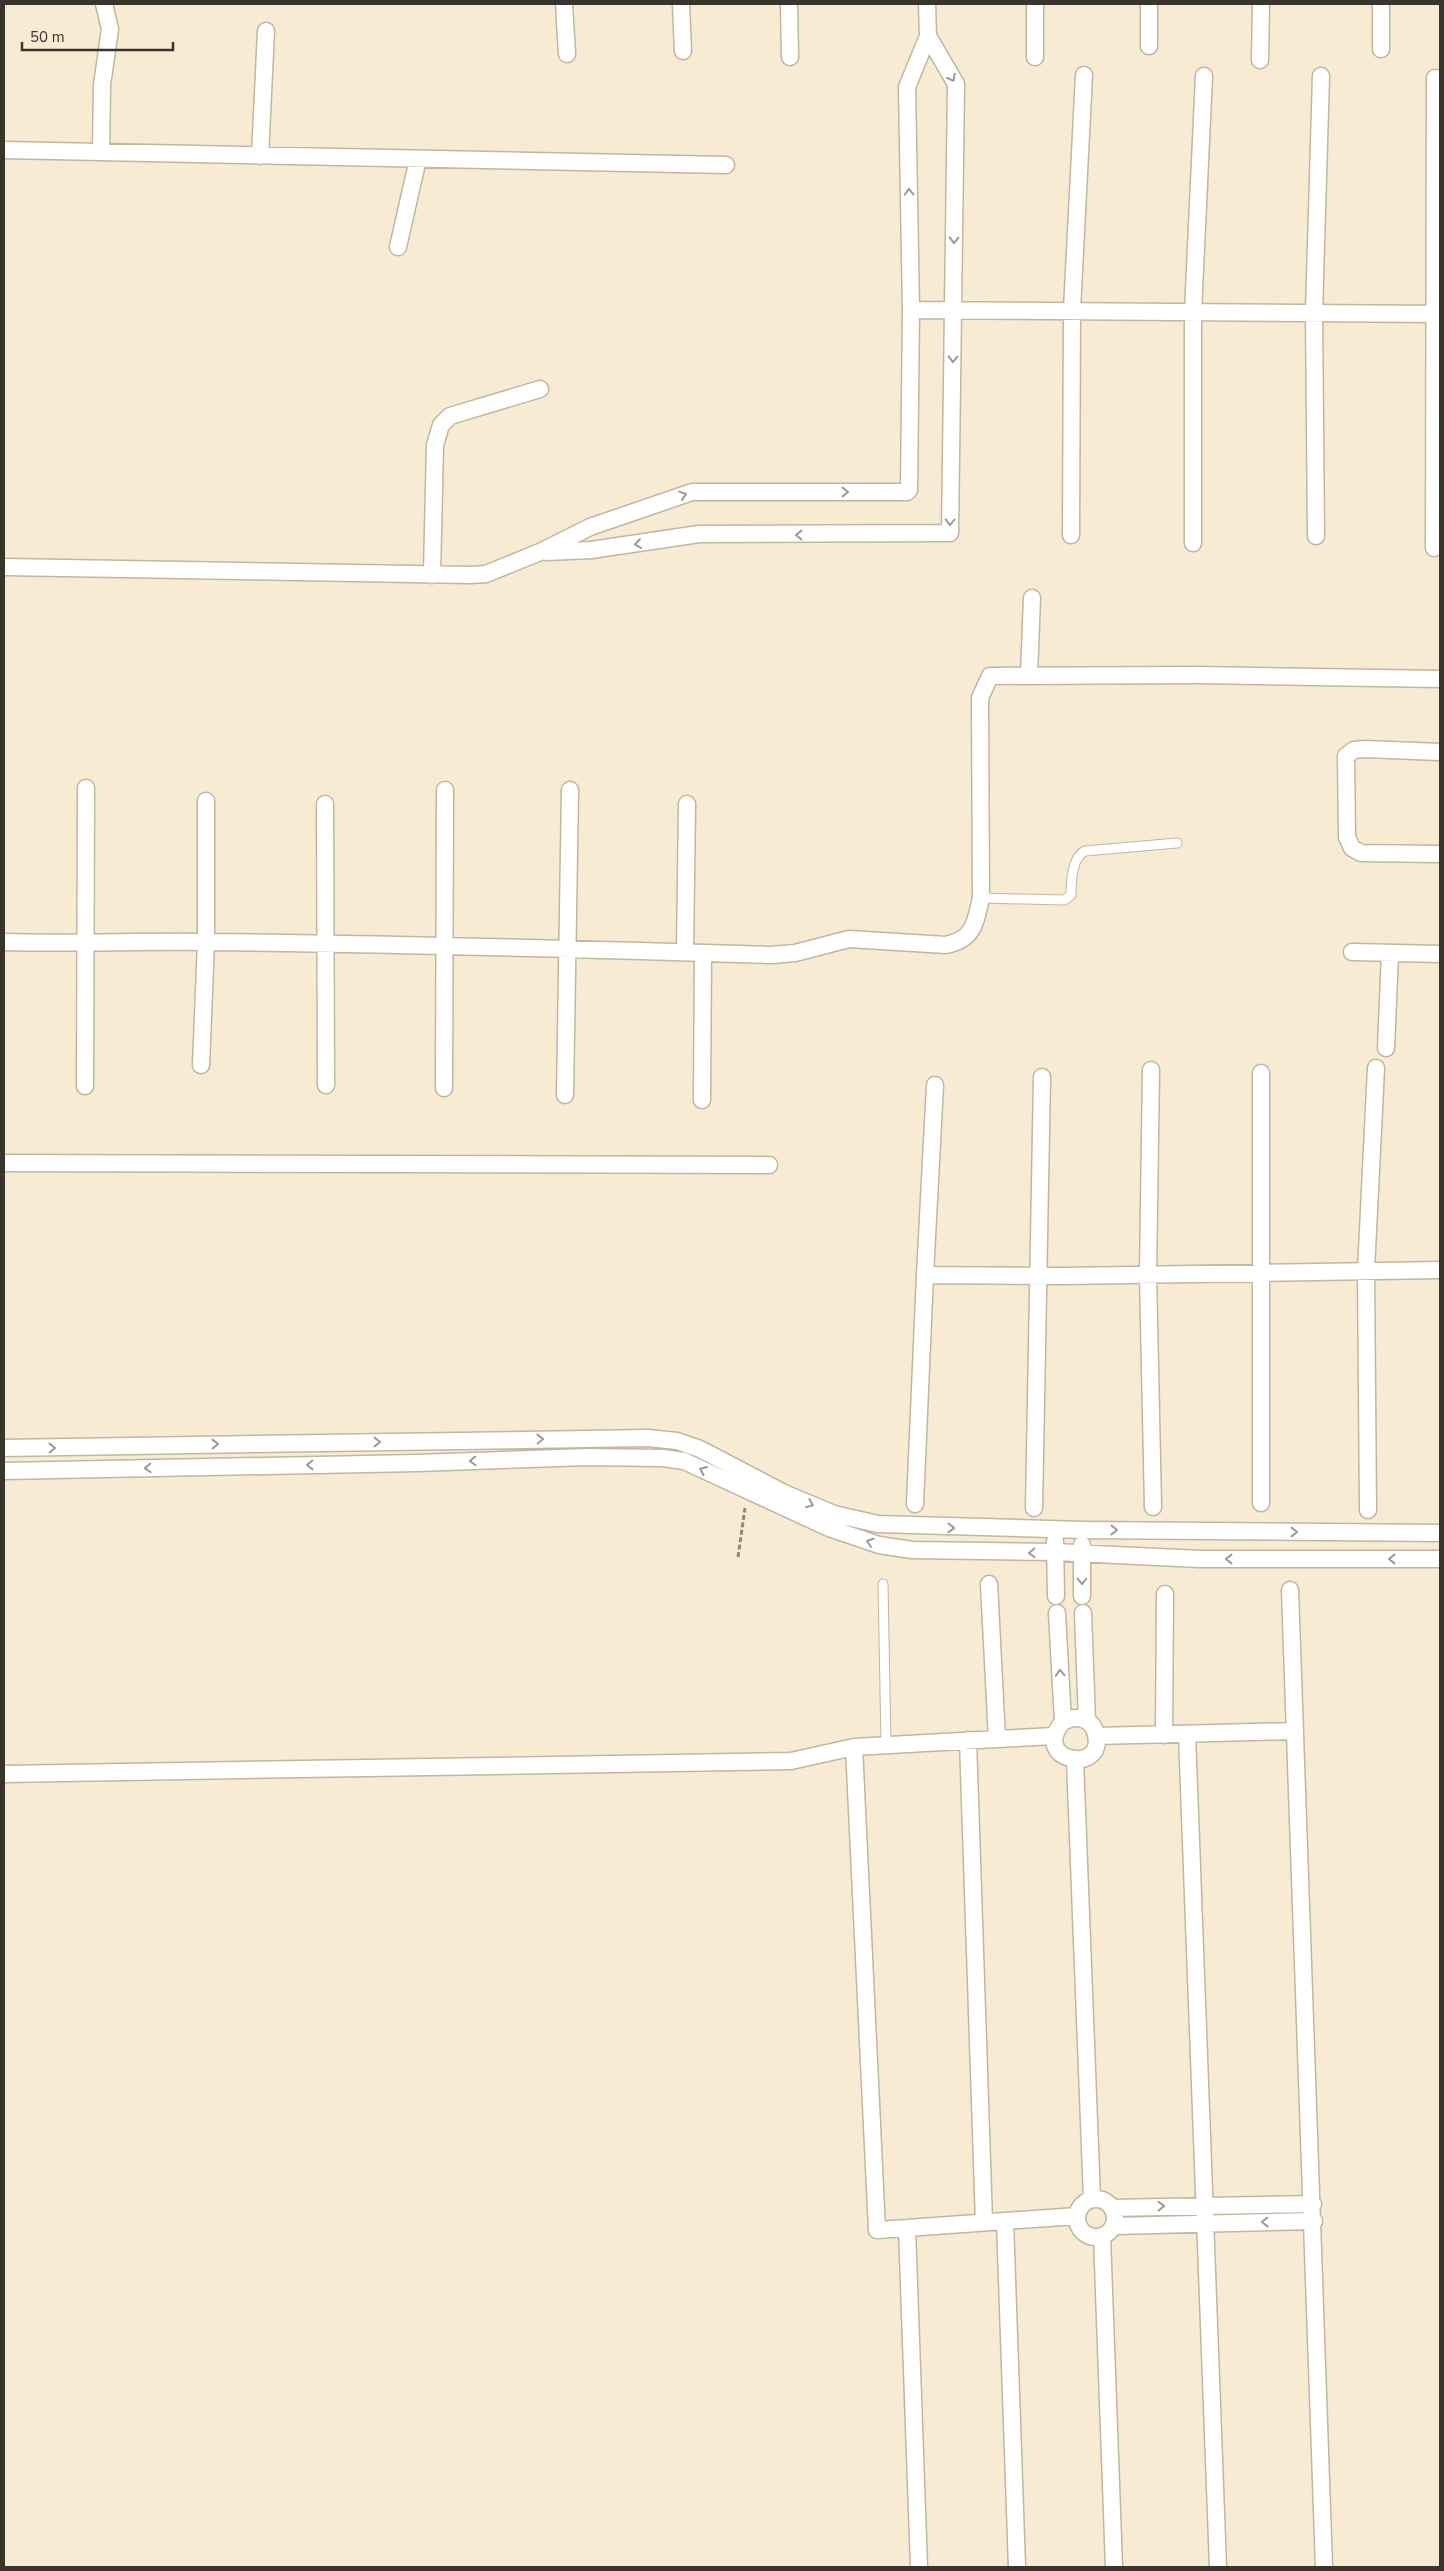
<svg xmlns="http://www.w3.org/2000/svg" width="1444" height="2571" font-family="'Nunito Sans',sans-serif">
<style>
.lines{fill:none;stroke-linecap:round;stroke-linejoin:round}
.service-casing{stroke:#c2b6a0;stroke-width:11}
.minor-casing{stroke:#c2b6a0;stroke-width:19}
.path{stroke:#918879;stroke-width:3;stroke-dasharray:5 2.5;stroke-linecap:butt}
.service{stroke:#fff;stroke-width:9}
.minor{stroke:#fff;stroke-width:16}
.oneway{stroke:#9c9a96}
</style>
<rect width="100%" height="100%" fill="#f7ebd4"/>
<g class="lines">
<defs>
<path id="service" d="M981 898 1064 900 1071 895C1071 882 1072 857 1085 851L1177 843
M883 1584 886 1744"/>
<path id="minor" d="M564 4 567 54
M681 4 683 51
M789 4 790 57
M1035 4V57
M1149 4V46
M1381 4V49
M1260 60 1261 4
M4 150 726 165
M101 152 102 85 110 29 104 4
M260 156 266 31
M398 247 418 159
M911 310 1440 314
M1071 535 1072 310 1084 75
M1316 536 1314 312 1321 76
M1193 543V312L1204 76
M1434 548 1435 78
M546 552 591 550 699 534 950 533 956 84 928 36
M4 567 470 575 486 574 540 552 590 527 692 492H907L909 490 911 310 907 87 928 36 927 4
M432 575 435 445 441 425 450 416 540 389
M1029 675 1032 598
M1440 752 1365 749 1354 750 1346 756 1347 837 1352 848 1361 853 1440 854
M325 804 326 1085
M4 942C72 944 140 941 208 942 396 944 584 949 772 955L795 953 849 939 946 945C974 939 975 924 981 898L980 698 990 676 1198 675 1440 679
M685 952 687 804
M1352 952 1440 954
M1386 1048 1390 953
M201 1065 206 942V801
M1151 1070 1148 1274 1153 1507
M1261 1073V1503
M85 1086 86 788
M444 1088 445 790
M565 1095 570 790
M702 1100 703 953
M4 1163 769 1165
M925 1275 935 1085
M4 1448 648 1438 677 1441 700 1449 786 1494 834 1514 878 1524 1083 1530 1440 1533
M4 1471 417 1463 587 1457 663 1458 684 1461 829 1528 879 1545 912 1550 1055 1552 1199 1559H1440
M915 1504 925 1275 1064 1276 1440 1270
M1034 1508 1042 1077
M1368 1510 1366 1271 1376 1068
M1055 1541 1056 1596
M989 1584 997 1739 1054 1736
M1290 1590 1324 2567
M1082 1596V1545
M1057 1613 1063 1722C1029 1760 1105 1776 1096 1735 1093 1718 1076 1714 1063 1722
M1083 1613 1087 1721
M1187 1734 1218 2567
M1164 1735 1165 1594
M1097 1736 1295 1731
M968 1740 984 2222
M854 1747 877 2230 907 2228
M1075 1760 1092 2199
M4 1774 791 1761 854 1747 997 1739
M1077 2218a19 19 0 1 1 38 0a19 19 0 1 1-38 0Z
M1112 2208 1313 2204
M1114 2226 1314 2221
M1102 2236 1114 2567
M919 2567 907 2228 1005 2221
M1017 2567 1005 2221 1077 2216"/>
</defs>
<use href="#service" class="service-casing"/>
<use href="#minor" class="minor-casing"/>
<path class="path" d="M738 1557 745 1508"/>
<use href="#service" class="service"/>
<use href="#minor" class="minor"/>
</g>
<defs><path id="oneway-chevron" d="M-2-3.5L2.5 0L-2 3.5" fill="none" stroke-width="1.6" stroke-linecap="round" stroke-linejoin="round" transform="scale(1.25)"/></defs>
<g class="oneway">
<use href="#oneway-chevron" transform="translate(952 78) rotate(63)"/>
<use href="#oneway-chevron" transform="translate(909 192) rotate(-91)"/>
<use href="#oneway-chevron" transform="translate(954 240) rotate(91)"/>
<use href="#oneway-chevron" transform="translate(953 359) rotate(91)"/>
<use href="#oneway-chevron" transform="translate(845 492)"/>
<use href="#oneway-chevron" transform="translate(683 495) rotate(-18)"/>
<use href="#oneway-chevron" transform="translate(950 522) rotate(91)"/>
<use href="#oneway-chevron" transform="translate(799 535) rotate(-180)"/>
<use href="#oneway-chevron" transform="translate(638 544) rotate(172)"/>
<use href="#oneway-chevron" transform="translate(540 1439) rotate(-1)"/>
<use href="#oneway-chevron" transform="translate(377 1442)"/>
<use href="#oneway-chevron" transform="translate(215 1444) rotate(-1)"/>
<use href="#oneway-chevron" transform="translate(52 1448) rotate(-1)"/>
<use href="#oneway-chevron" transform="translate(473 1461) rotate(178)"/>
<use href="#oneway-chevron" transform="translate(310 1465) rotate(179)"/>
<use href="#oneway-chevron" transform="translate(148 1468) rotate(178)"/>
<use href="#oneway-chevron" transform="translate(703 1470) rotate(-156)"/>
<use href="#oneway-chevron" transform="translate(810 1504) rotate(22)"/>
<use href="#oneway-chevron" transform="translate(951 1528) rotate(2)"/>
<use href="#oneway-chevron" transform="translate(1114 1530)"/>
<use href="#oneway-chevron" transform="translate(1294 1532)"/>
<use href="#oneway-chevron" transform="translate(870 1542) rotate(-161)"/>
<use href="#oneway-chevron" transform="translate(1032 1553) rotate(178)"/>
<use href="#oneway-chevron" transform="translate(1229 1559) rotate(180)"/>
<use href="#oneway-chevron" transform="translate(1392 1559) rotate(-180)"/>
<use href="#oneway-chevron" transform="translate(1082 1581) rotate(90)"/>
<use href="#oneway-chevron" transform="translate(1060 1673) rotate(-93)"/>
<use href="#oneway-chevron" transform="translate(1161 2206) rotate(-2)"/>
<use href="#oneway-chevron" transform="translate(1265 2222) rotate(179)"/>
</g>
<rect width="1444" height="2571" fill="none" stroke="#3a352c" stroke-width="10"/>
<path d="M22 42v8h151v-8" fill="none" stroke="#3a352c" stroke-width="2.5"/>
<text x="30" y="42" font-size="15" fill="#3a352c" stroke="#f7ebd4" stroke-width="4" paint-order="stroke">50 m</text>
</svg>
